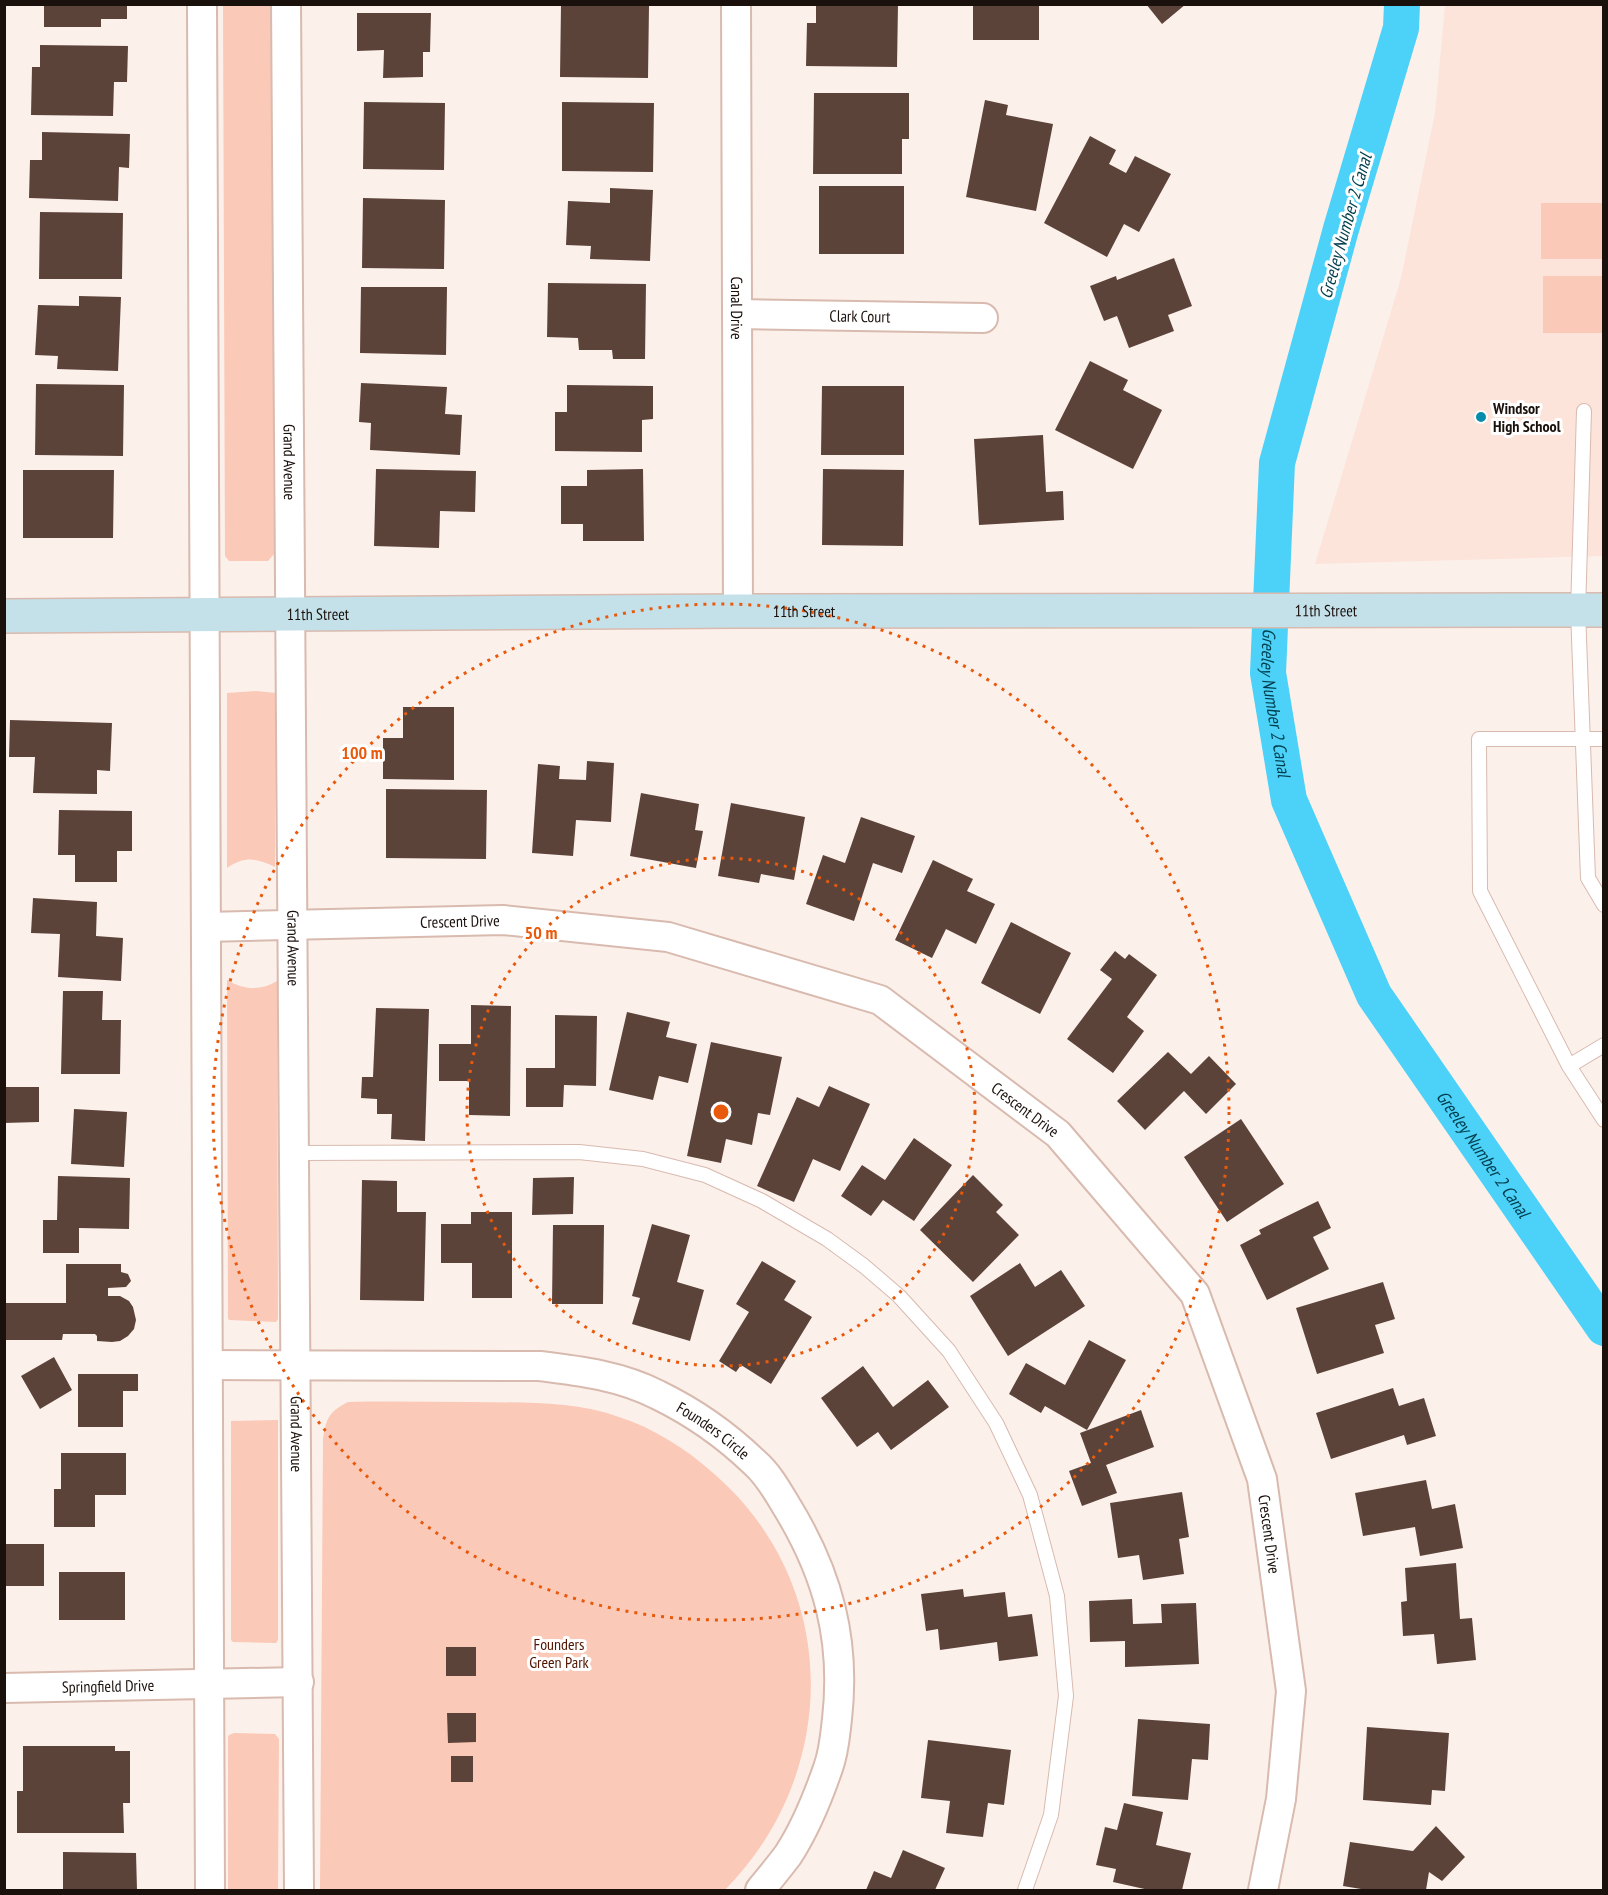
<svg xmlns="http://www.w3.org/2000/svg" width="1608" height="1895" font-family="'PT Sans Narrow',sans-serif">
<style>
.built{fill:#fce4db}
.green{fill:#fbc9b7}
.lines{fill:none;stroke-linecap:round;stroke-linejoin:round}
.canal{stroke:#4cd1f8;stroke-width:36}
.building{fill:#5c433a}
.lane-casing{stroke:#d8baaf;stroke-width:16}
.street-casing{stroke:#d8baaf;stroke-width:32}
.secondary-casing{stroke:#d8baaf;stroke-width:36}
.lane{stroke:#fff;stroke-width:14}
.street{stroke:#fff;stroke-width:28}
.secondary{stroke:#c4e1ea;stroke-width:33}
.ring{fill:none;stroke:#e8590c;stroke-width:3;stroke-dasharray:3 6}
.poi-dot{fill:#078cac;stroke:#fff;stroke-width:2}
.labels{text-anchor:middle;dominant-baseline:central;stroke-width:6;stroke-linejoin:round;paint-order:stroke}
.street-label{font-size:16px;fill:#1a100c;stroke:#fff}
.poi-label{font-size:16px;font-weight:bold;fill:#1a100c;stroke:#fff;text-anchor:start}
.park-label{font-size:16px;fill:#501500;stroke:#fff}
.water-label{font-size:18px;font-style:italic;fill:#003e4d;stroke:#fff}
.centre{fill:#e8590c;stroke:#fff;stroke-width:3}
.ring-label{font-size:18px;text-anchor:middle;font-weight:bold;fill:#e8590c;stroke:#fff;stroke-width:6;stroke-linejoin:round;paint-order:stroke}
</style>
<rect width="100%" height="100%" fill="#fcf0eb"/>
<path class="built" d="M1445 5H1603V556L1315 564 1401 278 1435 113Z"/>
<path class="green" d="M223 5H272L274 554 268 561H229L225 556Z
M1541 203H1603V259H1541Z
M1543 276H1603V333H1543Z
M256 691 276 693 275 867C256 858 245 856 227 868V693Z
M227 980C243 990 261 991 277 981L278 1319 276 1322 229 1320 228 1318Z
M348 1402C389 1401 430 1402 471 1402 521 1403 571 1400 619 1417 653 1428 685 1448 712 1472 841 1582 842 1771 725 1890H320L323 1439C326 1418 329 1412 348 1402Z
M278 1420V1640L276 1643 233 1642 231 1640V1421Z
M234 1733 275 1734 279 1739 278 1890H228V1737L229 1735Z"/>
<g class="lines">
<path class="canal" id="s1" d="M1402 4 1401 28 1341 229 1277 463 1268 673 1289 800 1374 995 1604 1328"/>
</g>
<path class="building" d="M816 4H898L897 67 806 66 807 23H816Z
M973 4H1039V40H973Z
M1146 4H1186L1162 24Z
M44 5H127V19H101V27H44Z
M561 5 649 6 648 78 560 77Z
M357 13H431L430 52H423V77L383 78 384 50 357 51Z
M40 45 128 46 127 82H114L113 116 31 115 32 67H40Z
M814 93H909V139H902V174H813Z
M985 100 1008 105 1006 115 1053 124 1036 211 966 197Z
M364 102 445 103 444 170 363 169Z
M562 102 654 103 653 172 562 171Z
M42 132 130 134 129 168 119 167 118 201 29 198 30 160H42Z
M1090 136 1116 150 1109 164 1126 173 1135 156 1171 174 1139 232 1124 224 1107 257 1044 223Z
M819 186H904V254H819Z
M610 188 653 190 650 261 590 259 591 246 566 245 568 201 610 203Z
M363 198 445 200 444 269 362 268Z
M40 212 123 213 122 279H39Z
M1174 258 1192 306 1168 315 1174 331 1129 348 1117 316 1104 321 1090 286 1116 276 1117 280Z
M548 283 646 284 645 359H613L612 350H579L578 338 547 337Z
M361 287H447L446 355 360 353Z
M79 296 121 297 118 371 57 369 58 356 35 355 38 305 79 306Z
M1090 361 1128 380 1123 390 1162 410 1133 469 1055 430Z
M361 383 447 387 445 414 462 415 460 455 370 450 371 423 359 422Z
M36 384 124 385 123 456 35 455Z
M567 385 653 386V419L642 420V452L555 451V412H567Z
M822 386H904V455H821Z
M1043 435 1046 492 1063 491 1064 520 979 525 974 439Z
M376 469 476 471 475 512 440 511 439 548 374 546Z
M643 469 644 541H583V524H561V486H587V470Z
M823 469 904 470 903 546 822 545Z
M23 470H114L113 538H23Z
M403 707H454V780L383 779V738H403Z
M10 720 112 723 110 771 97 770V794L33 793 35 757H9Z
M587 761 614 763 611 822 576 820 573 856 532 853 538 764 560 766 559 779 586 780Z
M386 789 487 790 486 859 386 858Z
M641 793 699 804 695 830 703 831 696 868 630 856Z
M731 803 805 817 794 880 761 874 759 883 718 876Z
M59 810 132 811V851H117V882H75V855H58Z
M861 817 915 836 902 873 873 863 854 921 806 904 823 855 845 863Z
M933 860 973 879 967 891 995 904 976 944 946 929 932 958 895 940Z
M33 898 97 902 96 936 123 938 121 981 58 977 60 934 31 933Z
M1011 922 1071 953 1040 1014 981 983Z
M1115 951 1125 959 1129 954 1157 975 1127 1017 1144 1031 1113 1073 1067 1039 1112 979 1100 970Z
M63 991H103L102 1020H121L120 1074H61Z
M471 1005 511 1006 510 1116 469 1115V1081H439V1044H471Z
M376 1008 429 1009 425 1141 391 1139 392 1114H377V1099L361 1098 362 1077H373Z
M627 1012 670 1022 666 1037 697 1044 688 1083 659 1076 653 1100 609 1090Z
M555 1015 597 1016 596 1086 564 1085 563 1107H526V1068H555Z
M711 1042 782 1057 770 1115 758 1113 752 1145 726 1139 721 1163 687 1156Z
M1168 1052 1191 1074 1209 1056 1236 1084 1206 1114 1184 1091 1145 1130 1117 1101Z
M829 1086 870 1104 840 1171 813 1159 794 1202 757 1186 797 1097 819 1107Z
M4 1087H39V1122L4 1123Z
M74 1109 127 1112 124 1167 71 1164Z
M1241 1119 1284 1184 1227 1222 1184 1157Z
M914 1138 952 1165 914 1221 883 1200 871 1216 841 1196 862 1165 885 1180Z
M973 1175 1003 1205 996 1212 1019 1235 973 1282 920 1230Z
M58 1176 130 1178 129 1229 79 1228V1253H43V1220H57Z
M574 1177 573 1214 532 1215 533 1178Z
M362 1180 397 1181V1212H426L424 1301 360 1300Z
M1318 1201 1331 1228 1313 1237 1329 1269 1267 1300 1240 1245 1261 1234 1259 1230Z
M471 1212H512V1298H472V1263H441V1224H471Z
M652 1224 690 1235 677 1282 704 1290 690 1341 632 1324 640 1298 632 1296Z
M553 1225H604L603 1304H552Z
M762 1261 796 1281 784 1300 812 1317 771 1384 741 1365 736 1372 719 1361 749 1312 736 1304Z
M1020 1263 1035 1287 1061 1270 1085 1306 1008 1356 970 1296Z
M66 1264H121V1272L128 1274 131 1281 126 1287 108 1288V1296H120L129 1301 133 1307 136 1320 134 1329 128 1336 120 1341 112 1342 97 1341V1336L95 1334H63L62 1340H5V1303H66Z
M1383 1282 1395 1319 1375 1325 1384 1353 1317 1374 1296 1308Z
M1089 1340 1126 1360 1087 1430 1045 1406 1041 1413 1009 1394 1026 1363 1065 1385Z
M54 1357 72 1390 40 1409 21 1376Z
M863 1366 893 1407 928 1380 949 1407 891 1450 878 1432 857 1447 821 1398Z
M78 1374H138V1391H123V1427H78Z
M1393 1388 1399 1406 1424 1398 1436 1436 1407 1445 1404 1435 1331 1459 1316 1413Z
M1141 1410 1154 1447 1106 1465 1117 1493 1082 1506 1069 1471 1091 1463 1080 1433Z
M61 1453H126V1495H95V1527H54V1489H61Z
M1426 1480 1432 1509 1455 1504 1463 1548 1420 1556 1415 1527 1363 1536 1355 1493Z
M1182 1492 1189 1537 1179 1539 1184 1574 1143 1580 1139 1555 1118 1558 1110 1503Z
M5 1544H44V1586H5Z
M1456 1563 1460 1619 1472 1618 1476 1660 1437 1664 1434 1634 1403 1636 1401 1602 1407 1601 1405 1568Z
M59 1572H125V1620H59Z
M963 1589 964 1597 1005 1592 1008 1617 1032 1614 1038 1656 999 1661 997 1642 940 1650 938 1629 926 1631 921 1594Z
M1132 1599 1133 1624 1162 1623 1161 1604 1196 1603 1199 1664 1125 1667V1641L1090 1642 1089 1601Z
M446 1647H476V1676H446Z
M447 1713H476V1742L448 1743Z
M1138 1719 1210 1724 1208 1760 1192 1759 1188 1800 1132 1796Z
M1367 1727 1449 1733 1445 1791 1432 1790 1431 1805 1363 1800Z
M928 1740 1011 1750 1004 1805 988 1803 983 1837 946 1833 950 1801 921 1798Z
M23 1746H115V1751H130V1803H123L124 1833H17V1791H23Z
M451 1756H473V1782H451Z
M1124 1803 1163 1812 1156 1845 1191 1853 1182 1890H1149L1113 1882 1116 1869 1096 1865 1105 1827 1117 1830Z
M1436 1826 1465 1857 1442 1881 1429 1872 1426 1890H1367L1343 1886 1350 1842 1413 1851Z
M903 1850 945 1868 935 1890H866L874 1871 891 1878Z
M63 1852 136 1853 137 1890H63Z"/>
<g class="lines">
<defs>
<path id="lane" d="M1584 411 1578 611 1588 878 1604 905
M1604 739H1479L1480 891 1569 1066 1604 1045
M1569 1066 1604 1120
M294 1153 579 1152 643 1159 705 1175 762 1201 827 1239 864 1266 899 1296 949 1351 996 1423 1030 1495 1057 1596 1066 1696 1051 1815 1025 1890"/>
<g id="street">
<path d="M202 4 210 1890"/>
<path id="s2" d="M286 4C291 633 297 1262 299 1890"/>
<path id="s3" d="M736 4 738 611"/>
<path id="s4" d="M737 314 983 318"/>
<path id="s5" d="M206 927 503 920 668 937 880 1000 1058 1134 1195 1294 1262 1479 1291 1691 1281 1799 1263 1890"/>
<path id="s6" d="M208 1365 540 1366C581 1371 621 1376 658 1395 693 1412 727 1436 755 1463 768 1474 778 1492 787 1507 828 1574 846 1640 837 1719 835 1736 834 1752 828 1768 818 1797 805 1829 788 1855 779 1867 769 1879 760 1890"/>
<path id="s7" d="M4 1688 299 1682"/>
</g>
<g id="secondary">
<path id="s8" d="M4 616 738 611 1604 610"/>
</g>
</defs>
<use href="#lane" class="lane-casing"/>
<use href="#street" class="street-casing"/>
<use href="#secondary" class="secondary-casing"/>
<use href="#lane" class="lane"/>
<use href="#street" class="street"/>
<use href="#secondary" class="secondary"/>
</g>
<g class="ring">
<circle cx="721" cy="1112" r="254"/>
<circle cx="721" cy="1112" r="508"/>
</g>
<circle class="poi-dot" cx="1481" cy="417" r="6"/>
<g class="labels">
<g class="street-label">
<text stroke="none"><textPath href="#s3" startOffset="304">Canal Drive</textPath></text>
<text stroke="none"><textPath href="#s4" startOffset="123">Clark Court</textPath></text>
<text stroke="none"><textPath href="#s2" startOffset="458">Grand Avenue</textPath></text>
<text stroke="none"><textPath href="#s8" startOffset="800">11th Street</textPath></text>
<text stroke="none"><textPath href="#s8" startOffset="1322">11th Street</textPath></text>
<text stroke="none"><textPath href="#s8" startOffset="314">11th Street</textPath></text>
<text stroke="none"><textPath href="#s5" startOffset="254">Crescent Drive</textPath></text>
<text stroke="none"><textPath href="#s2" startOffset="944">Grand Avenue</textPath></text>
<text stroke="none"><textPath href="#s5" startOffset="866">Crescent Drive</textPath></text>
<text stroke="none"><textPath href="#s6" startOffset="520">Founders Circle</textPath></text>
<text stroke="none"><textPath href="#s2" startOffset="1430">Grand Avenue</textPath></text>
<text stroke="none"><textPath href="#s5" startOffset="1370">Crescent Drive</textPath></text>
<text stroke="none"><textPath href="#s7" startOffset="104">Springfield Drive</textPath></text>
</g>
<g class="poi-label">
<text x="1493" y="408">Windsor<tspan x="1493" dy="18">High School</tspan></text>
</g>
<g class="park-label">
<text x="559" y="1644">Founders<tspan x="559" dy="18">Green Park</tspan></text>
</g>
<g class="water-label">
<text transform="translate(1345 226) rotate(-74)">Greeley Number 2 Canal</text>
<text stroke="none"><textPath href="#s1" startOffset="717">Greeley Number 2 Canal</textPath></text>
<text stroke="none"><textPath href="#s1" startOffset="1221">Greeley Number 2 Canal</textPath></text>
</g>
</g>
<circle cx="721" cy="1112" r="9" class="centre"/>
<g class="ring-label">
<text x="362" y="759">100 m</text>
<text x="541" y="939">50 m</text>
</g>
<rect width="1608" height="1895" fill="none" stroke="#1a100c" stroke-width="12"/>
</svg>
